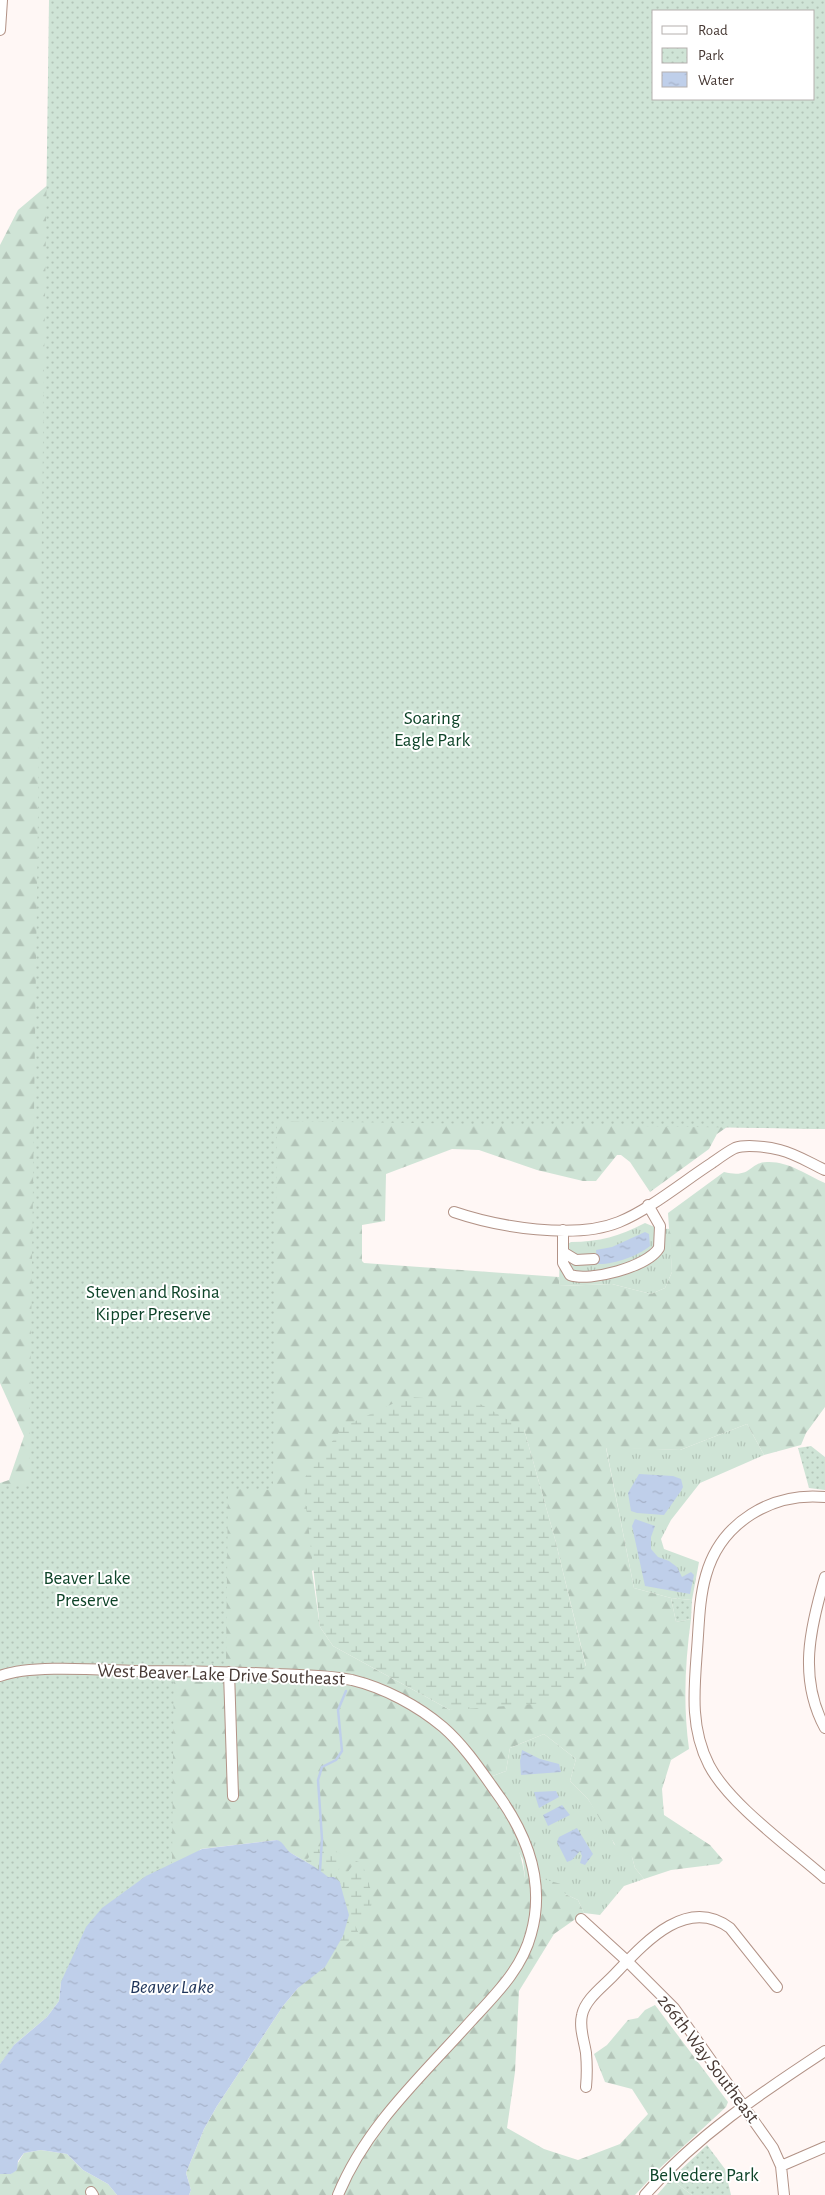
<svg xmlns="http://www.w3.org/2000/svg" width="825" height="2195" font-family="'Alegreya Sans',sans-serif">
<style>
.grass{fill:url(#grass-tufts)}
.forest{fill:url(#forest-firs);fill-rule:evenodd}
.wetland{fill:url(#wetland-marsh)}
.park{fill:url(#park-dots);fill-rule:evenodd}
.water{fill:url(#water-ripples)}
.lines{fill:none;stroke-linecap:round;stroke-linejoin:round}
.stream{stroke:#bfcfea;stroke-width:2.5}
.minor-casing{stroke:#b29286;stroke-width:12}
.minor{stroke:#fff;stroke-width:10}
.labels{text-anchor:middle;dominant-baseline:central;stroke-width:4;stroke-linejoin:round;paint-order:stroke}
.park-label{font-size:19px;fill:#0e4429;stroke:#fff}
.street-label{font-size:19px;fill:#473934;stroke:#fff}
.water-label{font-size:20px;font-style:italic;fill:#1e3459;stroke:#fff}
</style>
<defs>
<pattern id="grass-tufts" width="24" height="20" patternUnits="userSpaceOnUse" patternTransform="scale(1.25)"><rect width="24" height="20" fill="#cfe4d6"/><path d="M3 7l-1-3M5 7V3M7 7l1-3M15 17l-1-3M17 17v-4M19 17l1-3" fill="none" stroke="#b3c4b8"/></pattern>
<pattern id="forest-firs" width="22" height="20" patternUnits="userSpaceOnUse" patternTransform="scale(1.25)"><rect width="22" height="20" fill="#cfe4d6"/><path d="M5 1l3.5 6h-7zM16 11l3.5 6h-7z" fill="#b3c4b8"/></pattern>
<pattern id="wetland-marsh" width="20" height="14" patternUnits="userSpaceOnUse" patternTransform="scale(1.25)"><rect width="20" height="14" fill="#cfe4d6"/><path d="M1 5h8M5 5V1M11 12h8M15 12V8" fill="none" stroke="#b3c4b8"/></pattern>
<pattern id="park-dots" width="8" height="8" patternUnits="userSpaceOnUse" patternTransform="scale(1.25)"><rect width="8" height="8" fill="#cfe4d6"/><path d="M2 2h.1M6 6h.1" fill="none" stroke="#b3c4b8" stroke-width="1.8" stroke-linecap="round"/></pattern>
<pattern id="water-ripples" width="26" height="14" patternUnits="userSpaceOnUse" patternTransform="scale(1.25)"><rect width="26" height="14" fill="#bfcfea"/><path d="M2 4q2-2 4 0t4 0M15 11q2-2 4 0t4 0" fill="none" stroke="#a6b2c9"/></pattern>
</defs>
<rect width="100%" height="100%" fill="#fff7f5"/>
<path class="grass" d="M645 1223 657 1228 670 1229 672 1272 665 1288 651 1294 612 1284 559 1286 560 1245H566L571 1242C599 1242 620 1236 645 1223Z
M747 1424 764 1455 700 1483 671 1520 661 1539 664 1549 699 1562 692 1600 671 1598 634 1588 606 1447 680 1450Z
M544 1734 576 1759 570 1781 588 1799 609 1831 614 1844 632 1857 635 1868 644 1879 624 1886 600 1915 584 1913 578 1900 565 1894 543 1879 525 1878 523 1860 482 1780 506 1771 510 1748Z"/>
<path class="forest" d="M51 0H825V1129L727 1127 717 1134 709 1149 650 1192 630 1162 621 1155H617L596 1181H583L537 1170 479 1150 452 1149 386 1174 385 1221 362 1225V1261L364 1263 559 1277V1286L612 1284 651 1294 665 1288 672 1272 668 1213 724 1172C752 1179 749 1162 767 1162 788 1161 807 1175 825 1183V1407L806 1433 801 1445 764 1455 747 1424 680 1450 606 1448 634 1588 671 1598 676 1622 691 1619C685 1663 683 1705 689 1749L671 1760 662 1789 664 1815 710 1845 723 1860 719 1864 671 1870 644 1879 635 1868 632 1857 621 1855 588 1799 570 1781 576 1759 544 1734 510 1748 506 1771 482 1780C502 1811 520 1840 525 1878L543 1879 561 1884 565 1894 578 1900 584 1913 554 1934 519 1991 515 2072 507 2128 544 2149 578 2160 620 2144 648 2114 632 2089 605 2082 594 2054 607 2045 628 2020 638 2018 645 2010 655 2005 728 2102 726 2107 661 2167 635 2195H189L191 2190 186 2173 204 2129 217 2106 283 2006 298 1988 312 1975 323 1969 332 1953 320 1870 289 1852 277 1840 201 1849 61 1982 0 2064V1483L9 1480 24 1436 0 1383V245L18 210 50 183ZM654 11H814V99H654ZM524 1429 555 1539 586 1666 450 1710 333 1646 320 1627 312 1571Z
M41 2150 67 2154 83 2170 108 2184 117 2195H0V2174H11L24 2153Z
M671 2179 692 2195H657Z"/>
<path class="wetland" d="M407 1397 475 1401 524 1429 555 1539 586 1667 547 1703 450 1710 333 1646 320 1627 303 1480 343 1427Z
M306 1848 333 1851 348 1856 334 1877H328L306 1861 309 1857Z
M356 1861 362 1863C368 1881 376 1896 369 1914L357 1918 355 1925 359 1934 340 1950 332 1953C351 1926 350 1913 340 1882Z"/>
<path class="park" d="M49 0H825V1129L277 1121 273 1490 228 1489 226 1664 174 1663 172 1863 146 1876 123 1892 86 1927 61 1982 59 2001 47 2017 14 2045 0 2064V1484H29ZM654 11H814V99H654Z
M811 1446 825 1457V1490L809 1488 798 1448Z
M671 1598 692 1600 691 1619 676 1622Z
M707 2145 725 2169 731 2195H692L671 2179Z"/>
<path class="water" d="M645 1232 649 1234 650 1246C638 1256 613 1265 597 1264L596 1250 612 1247Z
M639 1474 673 1476 681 1479 683 1487 681 1491 664 1515 637 1513 631 1511 628 1493Z
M635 1519 655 1526 651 1537V1549L658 1557 669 1561 677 1567 682 1577 691 1572 694 1575 690 1594 645 1586 632 1526Z
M522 1750 540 1759 559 1764 561 1772 521 1775 520 1761Z
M556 1791 559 1797 539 1808 534 1792Z
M562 1805 570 1815 548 1826 543 1815Z
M577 1828 593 1854 585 1865 580 1863 582 1856 580 1851 572 1860 567 1862 557 1842 559 1837Z
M277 1840C284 1842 285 1849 291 1853 304 1861 317 1867 328 1877H334L340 1882 343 1894 349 1915 343 1936 325 1967 298 1988 283 2006 217 2106 204 2129 186 2173 191 2190 189 2195H117L108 2184 83 2170 67 2154 41 2150 24 2153 18 2161 17 2170 11 2174H0V2064L14 2045 47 2017 59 2001 61 1982 86 1927 102 1908 146 1876 202 1849Z"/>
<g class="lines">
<path class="stream" d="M320 1870 322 1839 318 1780 322 1767 336 1760 342 1751 338 1710 346 1691"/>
<defs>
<path id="minor" d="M0 30 2 0
M454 1212C498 1227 575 1240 619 1222 649 1210 684 1181 712 1163 719 1158 727 1152 735 1148 746 1144 768 1147 780 1150 796 1154 810 1163 825 1170
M563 1230V1263L570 1275C590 1282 647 1267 659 1248L660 1226 648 1205
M563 1252 576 1260 594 1259
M825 1497C772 1492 721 1522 706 1575 699 1599 699 1625 697 1650 694 1690 690 1728 709 1765 729 1804 791 1848 825 1878
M825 1577C810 1628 798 1678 825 1728
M229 1672 233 1796
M0 1676C31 1664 102 1670 138 1671 184 1671 230 1672 276 1674 301 1675 328 1675 352 1680 385 1688 418 1706 443 1727 466 1747 483 1774 501 1799 528 1838 545 1885 531 1934 522 1969 495 1995 471 2021 422 2076 366 2126 338 2195
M581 1919 627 1961 674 2008 773 2148 781 2166 784 2195
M586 2087C587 2076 587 2064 586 2053 584 2040 579 2028 582 2015 585 2000 601 1988 612 1977 641 1947 685 1894 730 1928L777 1987
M781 2166 825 2147
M91 2192 93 2195
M645 2195C696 2136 761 2093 825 2051"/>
</defs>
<use href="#minor" class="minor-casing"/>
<use href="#minor" class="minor"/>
</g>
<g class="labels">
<g class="park-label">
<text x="432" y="718">Soaring<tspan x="432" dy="22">Eagle Park</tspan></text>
<text x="153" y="1292">Steven and Rosina<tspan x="153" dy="22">Kipper Preserve</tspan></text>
<text x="87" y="1578">Beaver Lake<tspan x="87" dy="22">Preserve</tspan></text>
<text x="704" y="2175">Belvedere Park</text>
</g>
<g class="street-label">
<text transform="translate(221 1675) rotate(2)">West Beaver Lake Drive Southeast</text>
<text transform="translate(708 2059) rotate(53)">266th Way Southeast</text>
</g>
<g class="water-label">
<text x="172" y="1987">Beaver Lake</text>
</g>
</g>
<rect x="652" y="10" width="162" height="90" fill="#ffffff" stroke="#b5b0ae"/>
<rect x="662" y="26" width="25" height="8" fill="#ffffff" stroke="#b5b0ae"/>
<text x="698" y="35" font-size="15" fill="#473934">Road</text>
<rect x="662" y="48" width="25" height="15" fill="url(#park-dots)" stroke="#b5b0ae"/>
<text x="698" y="60" font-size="15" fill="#473934">Park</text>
<rect x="662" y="72" width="25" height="15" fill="url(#water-ripples)" stroke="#b5b0ae"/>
<text x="698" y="85" font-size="15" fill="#473934">Water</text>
</svg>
